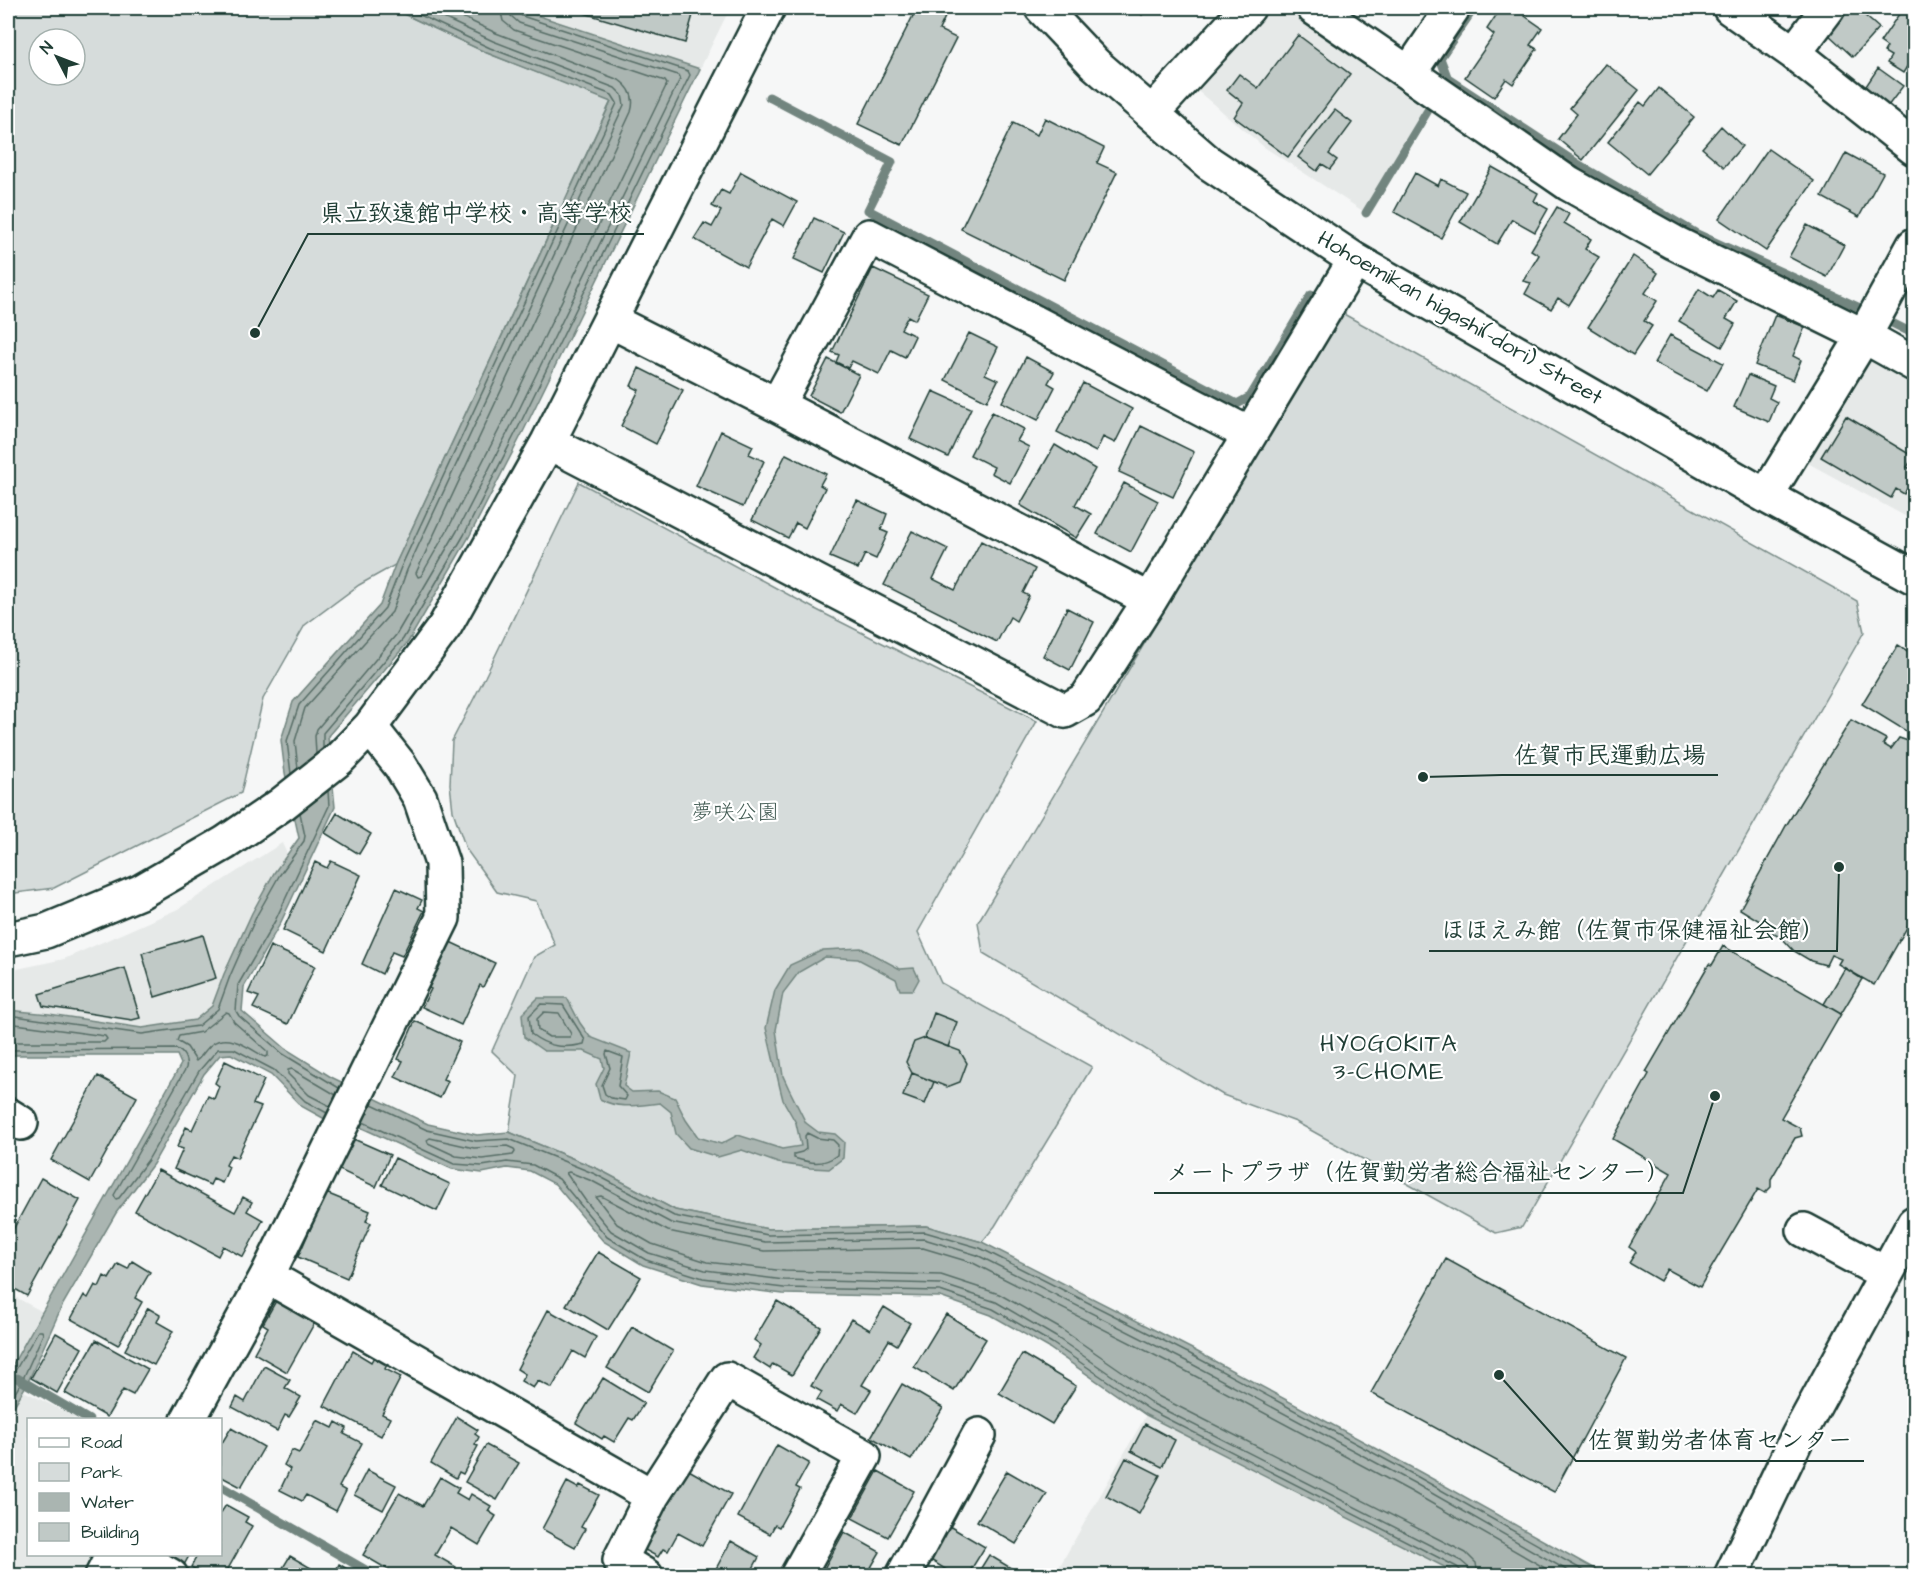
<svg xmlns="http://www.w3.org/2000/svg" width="1922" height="1583" font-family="'Architects Daughter','Klee One',sans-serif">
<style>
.built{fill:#e6e9e8}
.green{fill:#d6dcdb;stroke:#7a8c88;stroke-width:1.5;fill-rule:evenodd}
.water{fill:#aab5b1;stroke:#72857f;stroke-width:1.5}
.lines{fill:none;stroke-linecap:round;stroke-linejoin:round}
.shore{stroke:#576d66;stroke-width:1.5}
.stream{stroke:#72857f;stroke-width:9}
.building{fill:#c0c9c6;stroke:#1f3d34;stroke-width:1.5}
.minor-casing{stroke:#1f3d34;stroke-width:38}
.minor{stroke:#fff;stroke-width:33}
.labels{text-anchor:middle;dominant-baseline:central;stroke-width:4.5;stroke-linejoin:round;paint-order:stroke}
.street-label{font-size:22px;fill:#1f3d34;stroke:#fff}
.park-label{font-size:22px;fill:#445d55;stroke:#fff}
.neighbourhood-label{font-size:24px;letter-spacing:1.5px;fill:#1f3d34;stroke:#fff}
.leader{fill:none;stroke:#1f3d34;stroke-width:2}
.callout-dot{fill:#1f3d34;stroke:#fff;stroke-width:2}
.callout-label{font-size:24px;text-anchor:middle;font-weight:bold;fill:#1f3d34;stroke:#fff;stroke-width:4.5;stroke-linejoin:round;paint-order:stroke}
</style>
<rect width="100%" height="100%" fill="#f6f7f7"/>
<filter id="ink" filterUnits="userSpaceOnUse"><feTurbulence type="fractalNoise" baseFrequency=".0167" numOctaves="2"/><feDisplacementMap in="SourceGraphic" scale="12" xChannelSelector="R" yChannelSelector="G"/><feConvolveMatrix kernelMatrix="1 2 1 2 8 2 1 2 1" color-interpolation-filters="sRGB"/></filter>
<g filter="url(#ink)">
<path class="built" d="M515 8H730L700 69Z
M1263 8H1298L1430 107 1366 213 1264 147 1193 87Z
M1881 358 1914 377V521L1806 462 1865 359Z
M282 843 287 854 274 873 252 913 224 974 212 1006 195 1020 142 1028 49 1014 8 1010V971L64 959 178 909Z
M8 1293 50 1316 12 1385 79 1419 28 1420V1554L103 1555 91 1575H8Z
M1146 1415 1460 1575 1054 1576Z"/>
<path class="green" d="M8 8H391L487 53 611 101 395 565 359 585 305 625 263 699 241 793 54 888 8 894ZM39 39H75V75H39Z
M1342 313 1857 601 1864 632 1522 1227 1496 1233 1296 1122 1223 1095 983 953 978 922Z
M579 482 815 609 1037 721 918 932 941 983 1092 1067 995 1226 982 1242 926 1226 768 1229 675 1210 598 1169 509 1132 518 1076 492 1051 534 957 555 945 536 901 497 892 466 849 453 811 450 784 452 741 485 677Z"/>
<path class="water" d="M391 8H515L700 69 524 430 469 537 408 642 328 736 335 807 280 924 244 987 242 1011 286 1049 331 1077 428 1124 477 1135 509 1132 598 1169 675 1210 768 1229 926 1226 982 1242 1192 1349 1420 1472 1600 1572V1575H1460L1146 1415 1049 1348 991 1315 940 1297 783 1294 702 1284 643 1265 603 1241 555 1184 530 1171 507 1168 482 1173 452 1169 362 1128 323 1118 301 1106 271 1075 231 1054 220 1055 204 1074 153 1164 116 1213 62 1306 27 1384 8 1416V1373L181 1064 177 1055H8V1010L49 1014 142 1028 195 1020 212 1006 224 974 252 913 274 873 299 838 285 773 281 740 293 702 380 605 395 565 611 102 487 53Z
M861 948 900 969 914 968 919 979 913 990H900L896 979 858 959 825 957 799 972 783 993 776 1030 783 1076 789 1089 806 1123 818 1132 835 1134 844 1142 843 1158 829 1169 810 1168 778 1163 742 1150 718 1157 689 1148 676 1134 671 1112 660 1103C639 1105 619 1110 600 1099L596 1084 604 1068 602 1059 584 1051H544L524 1037 522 1014 538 998H567L580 1023 590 1037 631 1053 624 1086 632 1092 658 1091 675 1098 686 1120 698 1137 721 1144 738 1135 782 1149 801 1146 796 1123 783 1100 780 1088 766 1028 775 990 790 965 823 950Z"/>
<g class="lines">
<path class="shore" d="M443 8 496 33 619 80C631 88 635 99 631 112L416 573 418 577 421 576 449 527 504 420 667 84 665 81 514 30 503 21 500 8
M323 748V733L403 639 464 535 518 428 690 75 688 71 522 16 518 13 517 8
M316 754 315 736 317 729 396 635 457 531 512 424 680 79 678 75 519 23 511 16 509 8
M298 769 295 741 305 708 392 612 407 570 624 105 622 95 615 88 493 41 422 8
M291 774 287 741 299 705 385 608 401 567 617 103 612 95 490 48 405 8
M328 791 329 806 275 921 238 985 236 1011 239 1016 283 1054 339 1088
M541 1004 563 1005 585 1040 584 1044C563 1049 548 1047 531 1034L529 1016Z
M226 1012 229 1013 234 1022 268 1052V1056L265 1057C250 1049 229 1032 212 1044 205 1049 202 1057 196 1061L187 1047 177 1041 179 1036 201 1032Z
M544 1012 559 1013 571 1034 570 1037H549L538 1030 537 1019Z
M8 1015 142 1034 198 1026 218 1009 230 976 257 915 279 876 304 841 305 836 300 813
M8 1023 105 1036 107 1039 104 1042H8
M8 1050 176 1049C183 1051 188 1060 186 1068L114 1195 116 1199 119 1198 148 1160 199 1071 218 1049H234L274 1070 305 1101 327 1113
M607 1051 623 1057 618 1086 627 1096 625 1100 611 1098 605 1094 602 1085 610 1068 606 1054Z
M372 1104 427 1130 476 1141 509 1139 595 1174 674 1216 768 1235 925 1232 980 1248 1190 1354 1418 1477 1593 1576
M330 1106 309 1095 288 1074V1070L292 1069 336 1095
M363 1122 454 1164 482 1166 507 1162 533 1165 559 1179 607 1237 646 1260 703 1278 784 1288 940 1291 993 1309 1052 1343 1150 1410 1457 1567 1461 1571V1576
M807 1133 817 1138 833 1140 838 1145 837 1155C823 1166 810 1163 794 1158V1154L802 1152 806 1149 805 1136Z
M430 1138 474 1148 507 1146 514 1149 515 1152 513 1155 482 1159 456 1156 428 1143 427 1140Z
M8 1374 15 1371 38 1331H42L43 1334 22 1381 8 1405
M1469 1576 1468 1567 1461 1561 1153 1404 1056 1337 996 1302 941 1284 784 1280 705 1270 649 1253 611 1231 585 1200 566 1173 569 1172 592 1181 671 1223 765 1242 924 1239 977 1255 1186 1361 1414 1483 1577 1576
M1478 1576 1476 1563 1466 1553 1158 1396 1061 1329 999 1294 941 1275 785 1271 707 1262 652 1244 617 1224 596 1197 601 1196 668 1231 764 1251 923 1248 973 1263 1182 1369 1410 1491 1559 1576"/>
<path class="stream" d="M1474 8 1440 58 1448 79 1581 166 1695 233 1869 312
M769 97 892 162 868 210 1237 404 1250 397 1311 295
M1366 213 1430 107
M1882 318 1914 334
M17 1378 89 1420
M220 1486 376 1576"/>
</g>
<path class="building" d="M586 8H695L685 43 584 13Z
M917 8H926L945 17 939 30 956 38 902 145 858 124Z
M1135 8H1149L1142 15Z
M1501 8H1524L1529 11 1525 16 1542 28 1530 45 1537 49 1513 84 1506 79 1494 97 1465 77 1494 35 1487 29Z
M1851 8H1856L1879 28 1853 57 1828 34Z
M1903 8 1914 9V62L1911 60 1903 73 1887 63 1891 56 1884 52 1887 47 1880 42Z
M1298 35 1350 74 1288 157 1234 117 1243 103 1227 90 1239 74 1258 88Z
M1606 64 1639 90 1583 160 1558 139 1577 114 1570 108Z
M1878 68 1903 86 1888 106 1864 89Z
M1659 88 1694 117 1647 174 1608 142 1640 102 1645 106Z
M1335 110 1352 123 1329 154 1337 160 1330 169 1322 164 1317 171 1298 157Z
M1045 118 1104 148 1097 163 1117 172 1064 280 961 229 1013 123 1037 135Z
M1721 126 1742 146 1724 167 1702 148Z
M1768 149 1814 181 1766 251 1719 219Z
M1846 153 1883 173 1859 217 1822 197Z
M1492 167 1538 193 1534 201 1548 209 1535 232 1512 219 1497 244 1460 222Z
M741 172 797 202 784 226 772 219 746 267 694 239 704 223 712 227 721 211 712 206 721 190 729 194Z
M1415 173 1438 186 1441 179 1466 192 1441 238 1394 212Z
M1557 207 1569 214 1564 223 1591 239 1585 249 1599 257 1569 305 1558 298 1551 309 1525 294 1531 283 1523 281 1539 255 1531 250Z
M814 218 844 232 824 273 794 259Z
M1807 225 1844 245 1827 277 1789 257Z
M1633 256 1658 273 1645 293 1657 301 1644 321 1652 326 1633 355 1588 327Z
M873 268 928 294 915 320 908 316 901 329 915 336 905 357 891 350 879 374 852 361 848 368 836 362 839 355 832 352Z
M1699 289 1713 298 1718 290 1737 301 1726 319 1735 324 1722 347 1679 321Z
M1775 315 1805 327 1793 356 1801 360 1793 380 1755 365Z
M969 333 998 347 985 374 998 380 987 401 945 380Z
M1670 335 1723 363 1707 391 1654 363Z
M1026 357 1054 372 1048 383 1055 387 1038 420 1002 402Z
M828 359 859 375 840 412 809 396Z
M639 368 683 390 656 444 621 426 639 390 631 386Z
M1748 375 1774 386 1769 398 1777 402 1769 422 1734 407Z
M1083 383 1132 409 1115 443 1103 437 1096 452 1057 432Z
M933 391 971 408 948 457 910 439Z
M992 412 1024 429 1017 441 1029 447 1010 483 991 473 994 467 970 455Z
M1846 416 1914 457 1907 467 1914 471V477L1904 494 1896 489 1891 498 1821 457Z
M1141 426 1194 452 1173 497 1119 472Z
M721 431 753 446 749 454 764 461 743 507 696 486Z
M1055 445 1095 469 1075 505 1091 514 1076 538 1020 505Z
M786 454 826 474 820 485 825 488 805 528 796 523 788 538 752 520Z
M1124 483 1158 501 1131 552 1097 534Z
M857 500 887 514 881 530 888 533 876 559 865 554 858 569 830 557Z
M912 531 948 549 933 579 955 590 981 541 1035 569 1023 593 1029 596 1016 621 1010 617 997 642 884 585Z
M1067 608 1094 622 1070 670 1043 656Z
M1898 645 1914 655V736L1862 704Z
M1851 720 1886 739 1883 744 1891 749 1899 738 1914 743V915L1874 985 1838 964 1841 959 1831 955 1826 965 1811 961 1794 951 1783 939 1769 931 1771 928 1740 909 1787 824Z
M337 813 371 834 359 854 325 833Z
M331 861 361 875 326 951 283 930 315 862 327 868Z
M396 888 422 900 418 908 424 911 402 956 392 952 382 974 362 964Z
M203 935 216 978 155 997 142 953Z
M448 941 495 963 483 987 480 985 461 1025 422 1007 431 989 427 987Z
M270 946 315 966 288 1024 253 1008 259 997 248 993Z
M1723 946 1841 1014 1781 1118 1800 1128 1802 1136 1795 1138 1771 1179V1187L1765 1193 1758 1189 1700 1287 1667 1269 1660 1281 1629 1263 1636 1252 1629 1247 1671 1173 1613 1139 1649 1074 1646 1072 1709 964 1712 965Z
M125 968 140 1018 132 1020 43 1006 39 994Z
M1845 968 1862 979 1841 1014 1824 1004Z
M934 1013 957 1022 948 1047 925 1038Z
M415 1021 460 1042 443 1079 448 1081 440 1098 395 1077 403 1061 398 1059Z
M925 1038 960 1051 967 1063 960 1082 947 1087 912 1073 906 1062 914 1042Z
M225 1061 264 1080 253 1104 261 1107 237 1158 231 1155 226 1165 229 1167 222 1183 213 1179 210 1185 174 1169 183 1149 177 1147 186 1127 192 1130 208 1096 214 1099 219 1086 215 1083Z
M912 1073 934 1082 925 1104 903 1096Z
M98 1076 137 1097 90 1182 51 1160Z
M349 1137 390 1155 376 1187 335 1168Z
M395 1158 450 1184 437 1211 382 1185Z
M158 1170 235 1212 243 1197 252 1202 247 1211 263 1220 243 1257 223 1246 218 1256 135 1211Z
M41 1178 80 1200 27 1296 8 1285V1239Z
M326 1193 370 1211 366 1221 371 1223 347 1278 298 1257Z
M598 1252 641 1277 608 1330 566 1305Z
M1446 1259 1626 1358 1554 1492 1371 1393Z
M132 1261 150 1272 135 1298 142 1302 118 1345 71 1319 84 1295 88 1298 95 1285 99 1287 104 1276 109 1279 118 1264 128 1269Z
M276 1301 315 1322 287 1372 254 1353 268 1327 263 1324Z
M777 1301 821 1327 792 1375 773 1364 770 1369 753 1358 761 1345 754 1340Z
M884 1307 910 1323 897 1345 889 1340 862 1385 871 1390 857 1413 841 1404 837 1411 817 1400 822 1392 811 1386 851 1319 870 1330Z
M148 1308 160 1315 157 1322 173 1331 154 1365 125 1350Z
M548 1310 596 1337 585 1358 573 1351 552 1388 538 1381 533 1388 521 1381 525 1374 517 1369Z
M946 1314 986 1339 954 1391 914 1367Z
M632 1327 673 1351 648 1392 607 1368Z
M56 1333 82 1348 57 1393 31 1378Z
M96 1340 148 1369 133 1395 123 1390 107 1417 65 1393Z
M353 1351 371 1362 375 1355 388 1362 385 1369 401 1377 382 1414 390 1418 381 1436 324 1406Z
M1022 1354 1076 1386 1052 1424 999 1393Z
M264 1366 290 1380 285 1388 301 1397 289 1417 285 1415 277 1431 232 1407 237 1397 245 1402Z
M603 1378 644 1403 633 1420 629 1418 614 1442 604 1436 602 1439 576 1423Z
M902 1384 943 1408 911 1460 871 1437Z
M457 1417 478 1430 475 1434 479 1437 475 1445 478 1446 463 1474 459 1472 456 1478 431 1463Z
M317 1420 333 1428 336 1422 347 1428 344 1434 362 1443 339 1487 346 1491 336 1511 306 1495 302 1501 280 1490 290 1469 284 1465 292 1450 299 1453Z
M1145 1424 1175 1440 1162 1467 1131 1451Z
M231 1428 264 1447 241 1487 220 1476V1446Z
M486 1445 519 1463 497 1500 465 1482Z
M777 1445 809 1463 796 1487 800 1489 779 1527 775 1525 770 1534 738 1517Z
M1126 1458 1160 1475 1139 1514 1106 1496Z
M687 1469 731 1494 702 1546 678 1533 668 1551 663 1549 658 1557 643 1549Z
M367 1470 396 1485 383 1510 354 1495Z
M878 1471 914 1491 888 1537 852 1518Z
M1007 1471 1047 1494 1016 1544 977 1521Z
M440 1477 459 1488 456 1493 468 1500 471 1494 491 1506 488 1511 496 1516 479 1545 451 1528 435 1555 456 1567 451 1576H399L363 1555 399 1493 423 1506Z
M567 1482 578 1488 580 1485 599 1495 581 1527 585 1529 575 1547 542 1529Z
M226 1505 248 1517 245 1522 252 1526 224 1576H207L191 1567 198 1554H220V1514Z
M949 1526 985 1547 967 1576H956L929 1559Z
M844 1532 880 1552 866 1576H820Z
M731 1541 759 1557 749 1576H712Z
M166 1554H190L184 1565Z
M989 1555 1019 1573 1017 1576H976Z
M290 1556 311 1568 307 1576H278Z
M339 1564 358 1576H333Z"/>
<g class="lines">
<defs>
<path id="minor" d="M1042 8 1095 64 1209 163 1355 260 1766 496 1914 577
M1314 8 1569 184 1673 242 1864 336 1914 364
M1730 8 1794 53 1914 148
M1794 53 1828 8
M1409 73 1453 8
M1152 113 1248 8
M611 321 777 405 1150 600
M777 405 869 236 1249 434
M548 442 1065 711 1086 699 1150 600 1355 260
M1766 496 1864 336 1914 245
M8 939 46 931 140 892 225 843 282 804 339 759 370 727 445 626 548 442 768 8
M8 1115 21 1123
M1804 1230 1886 1274
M267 1276 652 1496
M188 1420 267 1276 443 918 442 863 420 798 400 765 370 727
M133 1554 171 1576
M102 1576 113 1554
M646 1576 620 1560 652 1496 727 1379 864 1456 797 1576
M903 1576 979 1435
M1731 1576 1798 1436 1914 1223"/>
</defs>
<use href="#minor" class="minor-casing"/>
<use href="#minor" class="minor"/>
</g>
</g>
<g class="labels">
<g class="street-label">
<text transform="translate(1460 318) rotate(30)">Hohoemikan higashi(-dori) Street</text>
</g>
<g class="park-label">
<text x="735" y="812">夢咲公園</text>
</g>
<g class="neighbourhood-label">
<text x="1389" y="1044">HYOGOKITA<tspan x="1389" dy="28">3-CHOME</tspan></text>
</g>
</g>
<path class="leader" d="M255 333L308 234H644M1423 777L1502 775H1718M1839 867L1837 951H1429M1715 1096L1683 1193H1154M1499 1375L1576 1461H1864"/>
<g class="callout-dot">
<circle cx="255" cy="333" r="6"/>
<circle cx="1423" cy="777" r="6"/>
<circle cx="1839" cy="867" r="6"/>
<circle cx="1715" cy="1096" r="6"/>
<circle cx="1499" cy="1375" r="6"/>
</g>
<g class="callout-label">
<text x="476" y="221">県立致遠館中学校・高等学校</text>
<text x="1610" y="763">佐賀市民運動広場</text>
<text x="1633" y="938">ほほえみ館（佐賀市保健福祉会館）</text>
<text x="1418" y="1180">メートプラザ（佐賀勤労者総合福祉センター）</text>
<text x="1720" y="1448">佐賀勤労者体育センター</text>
</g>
<rect width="1922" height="1583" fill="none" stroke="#fff" stroke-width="30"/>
<rect x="15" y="15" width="1892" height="1553" fill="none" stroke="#1f3d34" stroke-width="2" filter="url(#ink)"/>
<rect x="27" y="1418" width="195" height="138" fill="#ffffff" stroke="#a5b1ae" stroke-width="1.5"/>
<rect x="39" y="1438" width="30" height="9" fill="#ffffff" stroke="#a5b1ae" stroke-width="1.5"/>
<text x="81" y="1448" font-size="18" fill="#1f3d34">Road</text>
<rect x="39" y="1463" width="30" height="18" fill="#d6dcdb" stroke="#a5b1ae" stroke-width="1.5"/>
<text x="81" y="1478" font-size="18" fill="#1f3d34">Park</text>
<rect x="39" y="1493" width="30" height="18" fill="#aab5b1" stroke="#a5b1ae" stroke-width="1.5"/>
<text x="81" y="1508" font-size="18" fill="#1f3d34">Water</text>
<rect x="39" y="1523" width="30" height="18" fill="#c0c9c6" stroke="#a5b1ae" stroke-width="1.5"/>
<text x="81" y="1538" font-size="18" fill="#1f3d34">Building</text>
<g transform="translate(57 57) rotate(312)"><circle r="28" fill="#ffffff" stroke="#a5b1ae" stroke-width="1.5"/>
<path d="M0-4.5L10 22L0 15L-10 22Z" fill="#1f3d34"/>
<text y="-9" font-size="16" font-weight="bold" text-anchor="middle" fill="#1f3d34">N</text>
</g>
</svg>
